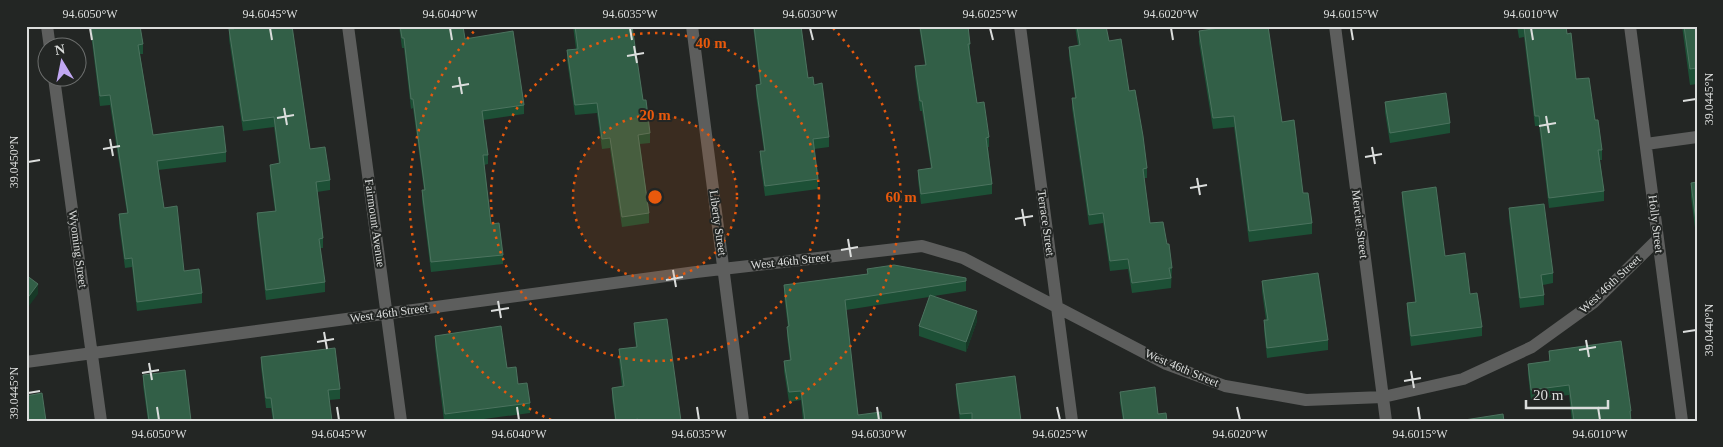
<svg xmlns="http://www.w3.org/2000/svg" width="1723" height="447" font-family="Georgia,serif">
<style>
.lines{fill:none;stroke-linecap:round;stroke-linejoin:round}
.minor{stroke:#5d5e5d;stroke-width:12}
.wall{fill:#1d5036}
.shaded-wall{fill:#173927}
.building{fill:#325f47;stroke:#4c735f}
.ticks{fill:none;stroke:#dbdddc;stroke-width:2}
.ring{fill:none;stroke:#e8590c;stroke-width:2.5;stroke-dasharray:2.5 5}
.labels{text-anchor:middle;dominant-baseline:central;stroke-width:4;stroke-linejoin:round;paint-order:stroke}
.street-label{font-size:12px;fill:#dbdddc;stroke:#232624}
.centre{fill:#e8590c;stroke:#232624;stroke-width:2.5}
.ring-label{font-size:15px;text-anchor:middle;font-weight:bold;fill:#e8590c;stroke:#232624;stroke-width:4;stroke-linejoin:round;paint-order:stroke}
.neatline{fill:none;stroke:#dbdddc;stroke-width:2}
.ticks-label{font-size:12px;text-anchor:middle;fill:#dbdddc}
</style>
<rect width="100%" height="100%" fill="#232624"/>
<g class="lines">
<path class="minor" d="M47 26 50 48
M348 26 401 421
M692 26 743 421
M1020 26 1072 421
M1335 26 1386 421
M1630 26 1682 421
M54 78 101 421
M1646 144 1697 137
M26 362 696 272 922 246 963 258 1166 364 1225 386 1306 400 1383 397 1463 379 1532 347 1593 303 1658 239"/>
</g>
<path class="wall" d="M90 26H140L143 44V54H140L153 135 226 152V162L158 170 164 208 184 271 202 293V303L137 311 132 267 125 268 119 224V214L127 213 110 105 100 106Z
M232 26H292L310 149 330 180V190L317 192 323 238V248H320L325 282V292L266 300 257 223V213L275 211 270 175V165L279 164 274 127 243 131 229 39V29H233Z
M399 26H463L465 39 524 105V114L483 120 488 155V164L484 165 491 224 503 255V264L431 272 422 200V190H424L413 108 411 109 404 48H402Z
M573 26H638V27L632 28 643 100 650 133V143L640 144 649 213V223L622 227 610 148 602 149 597 113 575 115 567 60V50L576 49Z
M753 26H801L808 78 814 85 829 137V147L814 149 818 179V189L765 196 760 161V151H764L756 95V85L760 84Z
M919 26H968L970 44V54L977 103 989 137V147H988L992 184V194L921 204 918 180V170L931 168 922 111H920L915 76V66L925 65Z
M1075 26H1106L1109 41 1129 91 1147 168V178H1144L1150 223 1167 244 1172 268 1171 288 1132 293 1128 269 1110 271 1103 223 1089 225 1072 108V98H1075L1069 56V47L1078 45Z
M1217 26H1268L1282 122 1312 223V234L1249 242 1234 127 1213 129 1199 42V31L1217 28Z
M1517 26H1566L1576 79 1595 120 1602 150V160H1600L1604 191V201L1549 208 1539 126H1535L1524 37 1519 38Z
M1682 26H1697V84L1690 85Z
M1385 102 1450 123V133L1390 143 1385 112Z
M1697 182V243L1691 197V183Z
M1402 192 1445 256 1470 294 1482 327V336L1411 346 1407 313V303L1415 302 1402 202Z
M1509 208 1553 273V283L1543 285 1544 295V305L1520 308 1509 218Z
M867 269 966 278V291L934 296 977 321 966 352 919 336V326L929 297 846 310 858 415 882 421H803L801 400 789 402 784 371V361H790L787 336V327H788L784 295V285L867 274Z
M1262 281 1328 340V350L1267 358 1264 330V320H1266L1262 291Z
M634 323 681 421H615L612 398V388L622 387 619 359V349L636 347 634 333Z
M435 336 507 368 530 403V413L469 421H444L435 346Z
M1549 351 1631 411V421H1572L1569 395 1531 400 1528 374V364L1549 361Z
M261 357 340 389V399L329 400 332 421H273L271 408H266L261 367Z
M143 375 191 421H148L143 385Z
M956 384 1021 421H960L956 394Z
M1120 392 1167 421H1123L1120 402Z"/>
<path class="shaded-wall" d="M38 284V294L26 310V300Z
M977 311V321L966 352V342Z"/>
<path class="building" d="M91 26H140L143 44 138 45 153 135 223 126 226 152 157 161 164 208 177 206 184 271 199 269 202 293 137 302 132 258 125 259 119 214 128 213 110 95 100 96Z
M233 26H292L310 149 325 147 330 180 316 182 323 238 319 239 325 282 266 290 257 213 276 211 270 165 280 163 274 117 243 121 229 29H234Z
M400 26H463L465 39 513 31 524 105 482 111 488 155H483L491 224 499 223 503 255 431 262 422 190H425L413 99H411L404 38H402Z
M575 26H632L643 100H646L650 133 638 135 649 213 622 217 610 138 602 139 597 103 575 105 567 50 578 49Z
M754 26H801L808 78 813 77 814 85 822 83 829 137 813 139 818 179 765 186 760 151H765L756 85 761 84Z
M920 26H968L970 44H968L977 103 984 102 989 137 986 138 992 184 921 194 918 170 932 168 922 101H920L915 66 926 65Z
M1077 26H1106L1109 41 1121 39 1129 91 1135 90 1143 136 1147 168 1143 169 1150 223 1163 222 1167 244H1169L1172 268H1169L1171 278 1132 283 1128 259 1110 261 1103 213 1089 215 1072 98H1076L1069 47 1080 45Z
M1218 26H1268L1282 122 1294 120 1303 193H1308L1312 223 1249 231 1234 116 1213 118 1199 31 1219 28Z
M1518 26H1566L1567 34 1571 33 1576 79 1589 78 1595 120H1598L1602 150H1598L1604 191 1549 198 1539 116H1535L1524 27 1519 28Z
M1684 26H1697V68L1690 69Z
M1446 93 1450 123 1390 133 1385 102Z
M1697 182V229L1691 183Z
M1436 187 1445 256 1465 253 1470 294 1477 293 1482 327 1411 336 1407 303 1416 302 1402 192Z
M1544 204 1553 273 1541 275 1544 295 1520 298 1509 208Z
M894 265 966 278V281L845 300 858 415 881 412 882 421H805L801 391 789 392 784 361 791 360 787 327 789 326 784 285 868 274 867 269Z
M1318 273 1328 340 1267 348 1264 320H1268L1262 281Z
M26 275 38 284 26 300Z
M930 295 977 311 966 342 919 326Z
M667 319 681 421H638V419L628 421H616L612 388 624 386 619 349 637 347 634 323Z
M501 326 507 368 516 367 518 384 527 383 530 403 445 414 435 336Z
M1621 341 1631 411H1630L1631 421H1574L1569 385 1531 390 1528 364 1550 361 1549 351Z
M335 348 340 389 328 390 332 421H274L271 398H266L261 357Z
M185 370 191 421H149L143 375Z
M1015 376 1021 421H972V413L960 414 956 384Z
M1155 387 1158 414 1166 413 1167 421H1124L1120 392Z
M42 393 46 421H26V396Z
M1503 414 1504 421H1458Z"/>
<path class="ticks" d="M90 28 92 40M270 28 272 40M450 28 452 40M630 28 632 40M810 28 813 40M990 28 993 40M1171 28 1173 40M1351 28 1353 40M1531 28 1533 40M634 46 637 63M627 56 644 53M459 77 462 94M452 87 469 84M1683 101 1696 99M284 108 287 125M1546 116 1549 133M277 118 294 115M1539 126 1556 123M110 139 113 156M1372 147 1375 164M103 149 120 146M1365 157 1382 154M28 162 40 160M1197 178 1200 195M1190 188 1207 185M1022 209 1025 226M1015 219 1033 216M848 239 851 257M841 250 858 247M673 270 676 287M666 280 683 277M498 301 501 318M491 311 509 308M324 332 327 349M1683 332 1696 330M1586 340 1589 357M317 342 334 339M1579 350 1596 347M149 363 152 380M1411 371 1414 388M142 373 159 370M1404 381 1421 378M28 393 40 391M157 407 159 420M337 407 339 420M517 407 519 420M697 407 699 420M877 407 879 420M1057 407 1060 420M1237 407 1240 420M1418 407 1420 420M1598 407 1600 420"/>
<circle cx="655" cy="197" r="82" fill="#e8590c" fill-opacity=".12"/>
<g class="ring">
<circle cx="655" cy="197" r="82"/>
<circle cx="655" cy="197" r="164"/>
<path d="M551 420A246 246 0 0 1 477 28M833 28A246 246 0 0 1 759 420"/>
</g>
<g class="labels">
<g class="street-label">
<text transform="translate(375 223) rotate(82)">Fairmount Avenue</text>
<text transform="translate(718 223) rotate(82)">Liberty Street</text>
<text transform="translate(1046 223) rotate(82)">Terrace Street</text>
<text transform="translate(1360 224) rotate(83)">Mercier Street</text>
<text transform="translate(1656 224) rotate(83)">Holly Street</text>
<text transform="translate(78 249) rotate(82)">Wyoming Street</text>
<text transform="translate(790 261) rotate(-6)">West 46th Street</text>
<text transform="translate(1610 284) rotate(-43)">West 46th Street</text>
<text transform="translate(389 313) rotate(-8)">West 46th Street</text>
<text transform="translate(1182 368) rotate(23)">West 46th Street</text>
</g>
</g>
<circle cx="655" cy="197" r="8" class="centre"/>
<g class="ring-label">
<text x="711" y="48">40 m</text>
<text x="655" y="120">20 m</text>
<text x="901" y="202">60 m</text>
</g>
<rect width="1723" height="447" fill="none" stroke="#232624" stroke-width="55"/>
<g transform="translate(62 62) rotate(350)"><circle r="24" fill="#232624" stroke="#6d6f6e"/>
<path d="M0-4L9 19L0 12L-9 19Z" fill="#c1a8f3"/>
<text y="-8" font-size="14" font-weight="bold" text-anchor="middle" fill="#dbdddc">N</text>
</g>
<path d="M1526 400v8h82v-8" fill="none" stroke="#dbdddc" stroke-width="2.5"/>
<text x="1533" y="400" font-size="15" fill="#dbdddc" stroke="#232624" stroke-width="4" paint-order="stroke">20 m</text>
<rect x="28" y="28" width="1668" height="392" class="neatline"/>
<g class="ticks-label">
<text x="90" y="18">94.6050°W</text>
<text x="270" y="18">94.6045°W</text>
<text x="450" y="18">94.6040°W</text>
<text x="630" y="18">94.6035°W</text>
<text x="810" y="18">94.6030°W</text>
<text x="990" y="18">94.6025°W</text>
<text x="1171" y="18">94.6020°W</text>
<text x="1351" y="18">94.6015°W</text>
<text x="1531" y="18">94.6010°W</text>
<text transform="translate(1709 99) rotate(-90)" y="4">39.0445°N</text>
<text transform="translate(14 162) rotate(-90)" y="4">39.0450°N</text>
<text transform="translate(1709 330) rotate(-90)" y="4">39.0440°N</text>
<text transform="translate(14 393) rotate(-90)" y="4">39.0445°N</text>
<text x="159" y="438">94.6050°W</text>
<text x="339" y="438">94.6045°W</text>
<text x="519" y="438">94.6040°W</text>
<text x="699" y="438">94.6035°W</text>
<text x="879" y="438">94.6030°W</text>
<text x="1060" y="438">94.6025°W</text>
<text x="1240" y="438">94.6020°W</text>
<text x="1420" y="438">94.6015°W</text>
<text x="1600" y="438">94.6010°W</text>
</g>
</svg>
